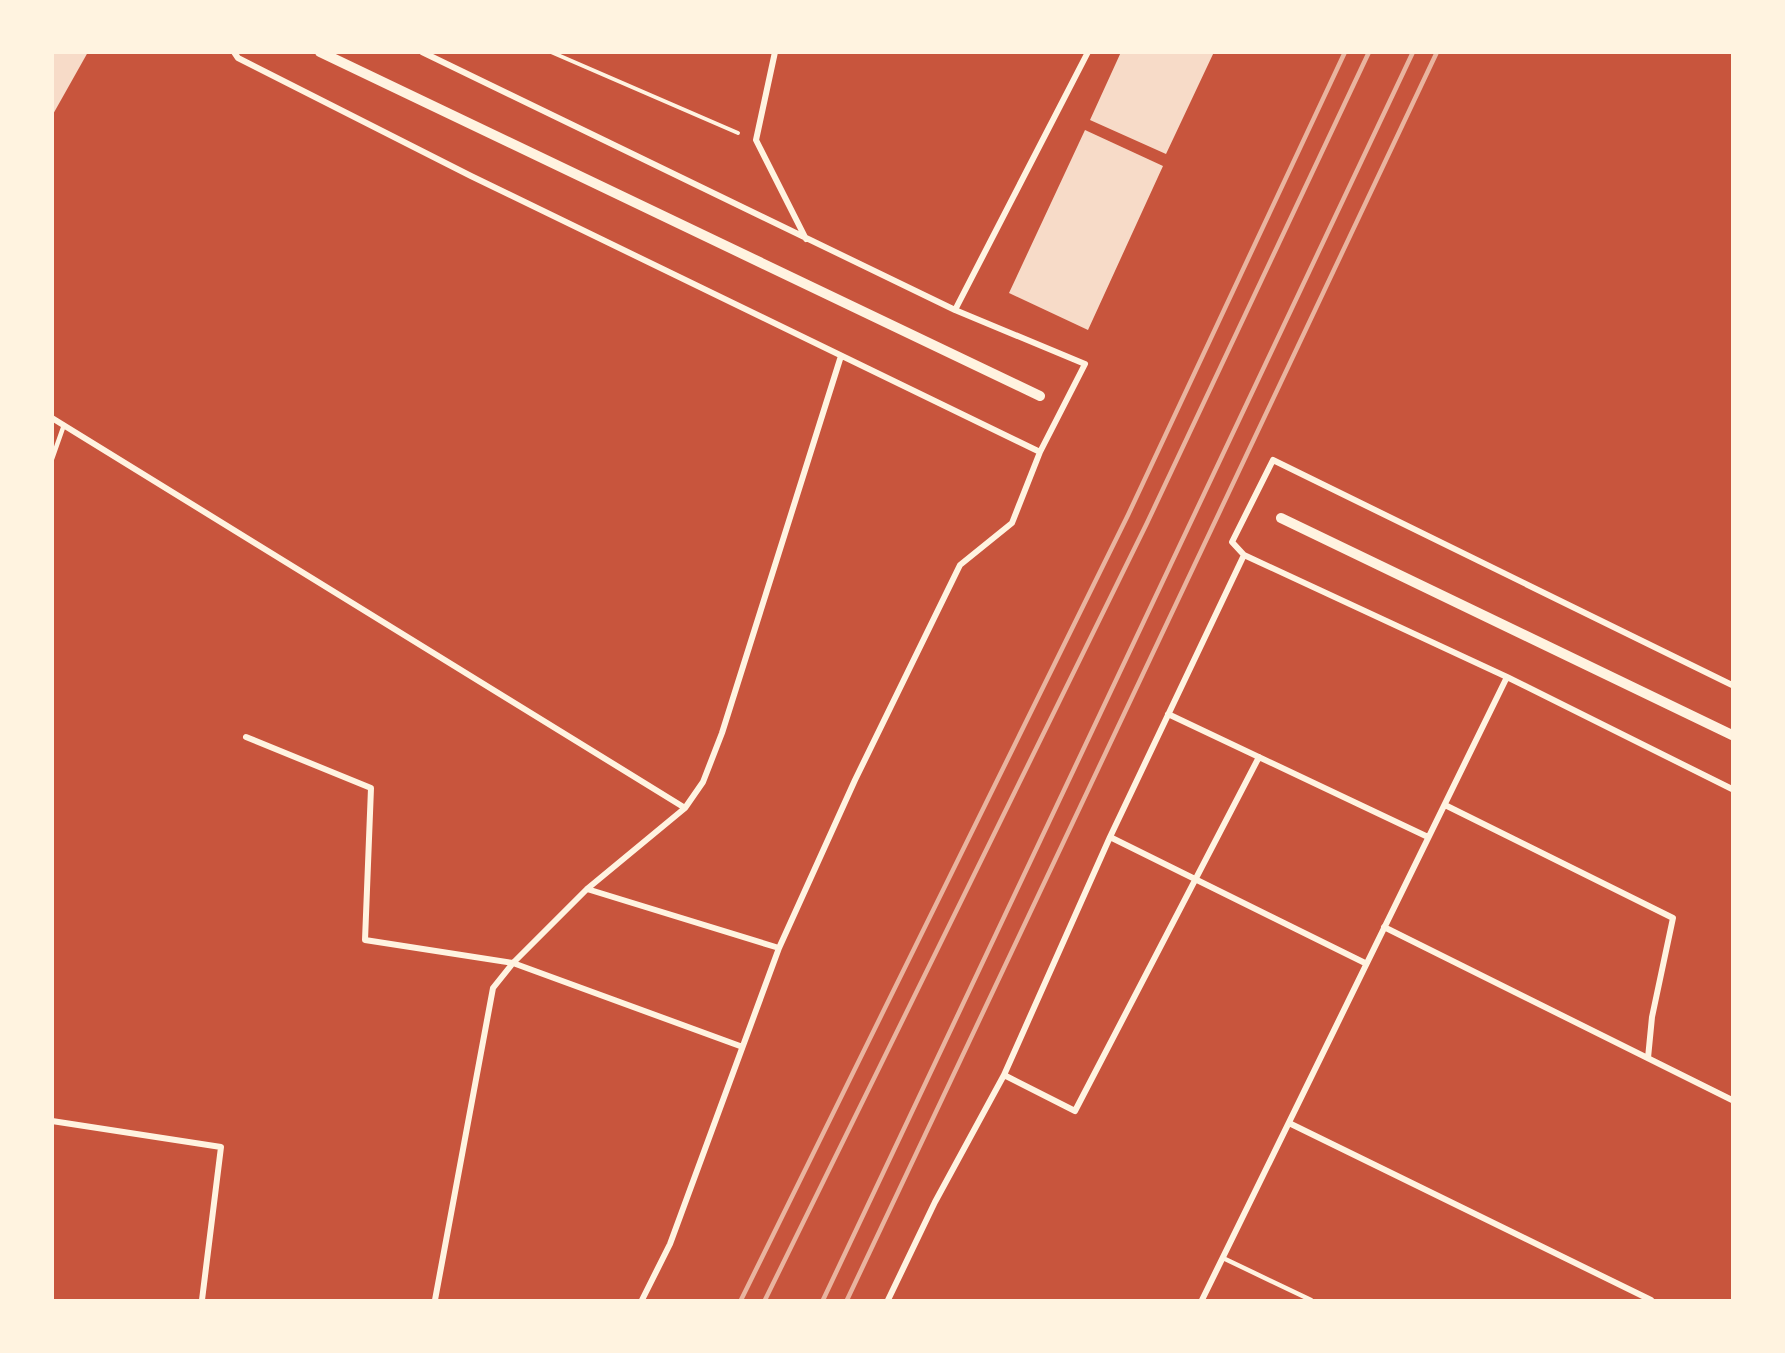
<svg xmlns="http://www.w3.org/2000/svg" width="1785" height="1353" font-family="Helvetica,sans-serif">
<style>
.building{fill:#f7dbc8}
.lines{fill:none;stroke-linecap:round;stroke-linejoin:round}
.path{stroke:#fff3e0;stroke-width:4}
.service{stroke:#fff3e0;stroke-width:4.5}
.minor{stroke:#fff3e0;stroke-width:6}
.tertiary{stroke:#fff3e0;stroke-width:10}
.rail{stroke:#e9b49f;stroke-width:4.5}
</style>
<rect width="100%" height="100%" fill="#c8553d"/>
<path class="building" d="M52 52H88L52 116Z
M1121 52H1214L1166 154 1090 120Z
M1085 130 1163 166 1088 330 1009 293Z"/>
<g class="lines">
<path class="path" d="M551 52 738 133"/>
<path class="service" d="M52 459 64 425
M1223 1258 1311 1300"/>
<path class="minor" d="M234 52 238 58 471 176 1040 452 1085 364 955 310 422 52
M775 52 756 140 806 239
M955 310 1088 52
M52 418 685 808
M1732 685 1273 460 1232 542 1244 555 1507 677 1732 789
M1168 714 1428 837
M246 737 371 788 365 940 513 963 740 1046
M1445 805 1673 918 1652 1017 1648 1058
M1110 837 1365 963
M587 889 779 948
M1384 927 1732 1100
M1004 1075 1075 1111 1259 757
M52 1121 221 1147 202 1300
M1289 1123 1651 1300
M435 1300 493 988 513 963 587 889 685 808 703 782 722 733 841 356
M642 1300 670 1244 779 948 855 780 960 565 1012 523 1040 452
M888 1300 935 1202 1004 1075 1110 837 1244 555
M1202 1300 1507 677"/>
<path class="tertiary" d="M320 52 1040 396
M1281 518 1732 735"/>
<path class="rail" d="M741 1300 1128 515 1345 52
M765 1300 1147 523 1369 52
M823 1300 1413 52
M847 1300 1437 52"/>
</g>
<rect width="1785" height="1353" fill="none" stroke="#fff3e0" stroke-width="108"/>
</svg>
